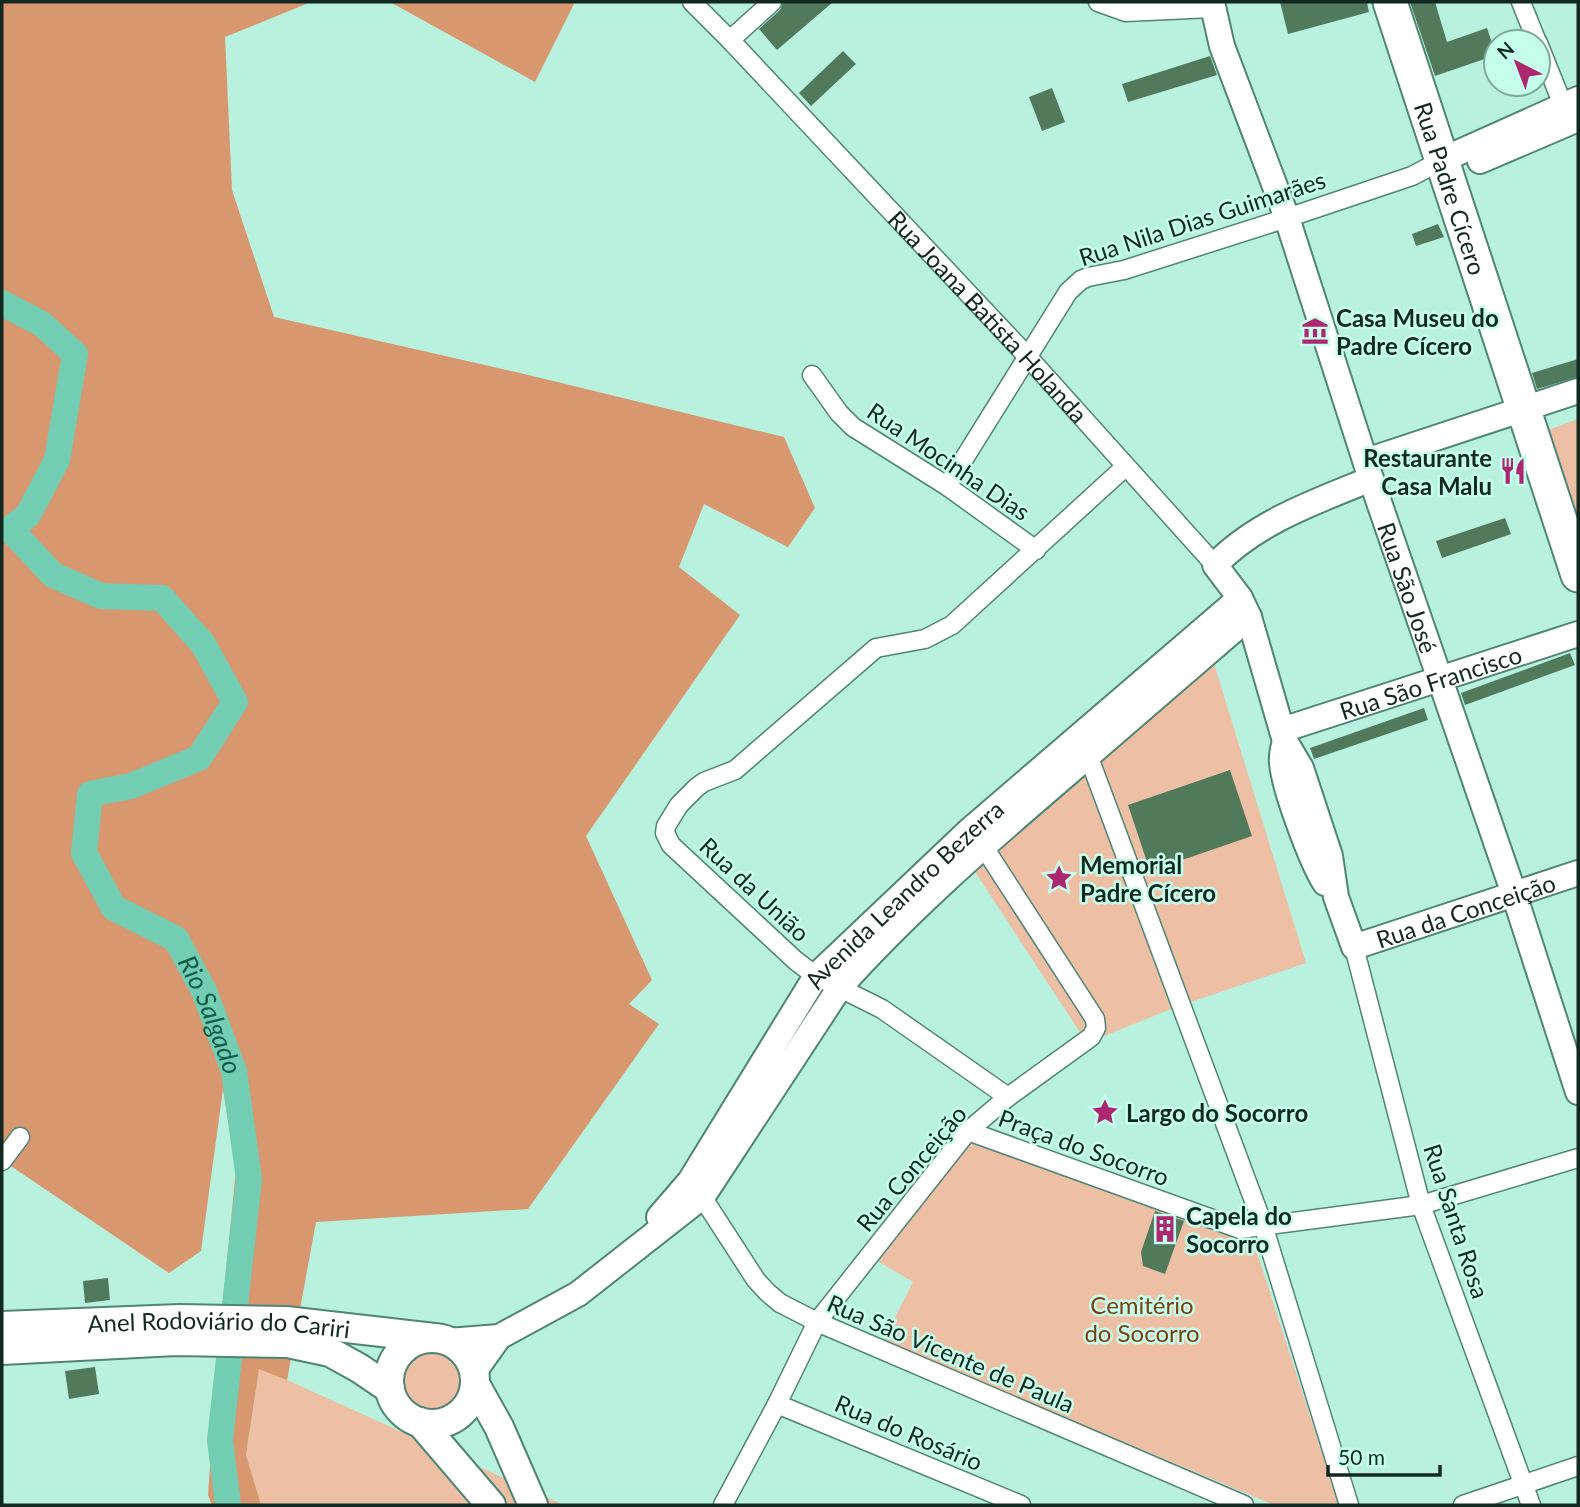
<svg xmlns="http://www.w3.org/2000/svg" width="1580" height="1507" font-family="Lato,sans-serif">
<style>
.green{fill:#edbfa4}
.forest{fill:#d9976f}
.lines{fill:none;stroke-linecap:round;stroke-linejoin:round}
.river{stroke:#72cdb2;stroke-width:26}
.building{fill:#51795c}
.street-casing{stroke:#4f8575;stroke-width:21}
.secondary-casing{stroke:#4f8575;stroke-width:28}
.primary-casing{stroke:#4f8575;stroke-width:32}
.highway-casing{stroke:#4f8575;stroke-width:37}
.street{stroke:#fff;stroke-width:18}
.secondary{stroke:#fff;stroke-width:24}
.primary{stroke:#fff;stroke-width:28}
.highway{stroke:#fff;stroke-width:33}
.labels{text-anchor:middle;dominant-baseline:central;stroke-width:5;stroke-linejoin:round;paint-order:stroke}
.street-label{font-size:24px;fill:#122922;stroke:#c5ffeb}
.poi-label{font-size:24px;font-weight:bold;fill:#122922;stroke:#c5ffeb;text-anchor:start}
.park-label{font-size:24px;fill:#7b3f11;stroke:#c5ffeb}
.water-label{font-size:26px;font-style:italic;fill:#105b4a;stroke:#c5ffeb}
</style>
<rect width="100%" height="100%" fill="#b8f1de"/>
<path class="green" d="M1578 419V523L1548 430Z
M1212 657 1306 963 1176 1007 1087 1043 970 864Z
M977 1134 1249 1228 1339 1505H1274L883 1341 913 1282 869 1256Z
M393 1382a37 37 0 1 1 74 0a37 37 0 1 1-74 0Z
M259 1368 287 1380 564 1505H261L246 1456Z"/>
<path class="forest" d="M2 2H311L225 37 232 190 274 317 516 372 784 437 815 508 788 547 704 504 679 567 740 615 586 836 652 980 629 1004 659 1024 528 1209 316 1222 287 1380 259 1369 246 1455 261 1505H212L208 1495 217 1360 236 1170 223 1089 201 1251 169 1273 2 1160Z
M390 2H575L535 82Z"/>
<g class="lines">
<path class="river" id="s1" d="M2 303 42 324 75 354 57 460 28 515 10 529 53 575 101 596 162 598 203 644 235 702 199 758 131 786 90 794 84 853 114 908 176 939 204 991 234 1071 249 1179 220 1440 228 1505"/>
</g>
<path class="building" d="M783 2H833L777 50 759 29 780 10Z
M1280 2H1367L1369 12 1288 34Z
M1410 2H1435L1447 42 1487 28 1496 55 1435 76Z
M843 51 856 64 811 106 799 93Z
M1210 56 1217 75 1128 102 1122 84Z
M1052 88 1065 122 1042 131 1029 97Z
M1438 224 1444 237 1416 246 1412 234Z
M1578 359V377L1537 389 1532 373Z
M1505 518 1511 534 1442 558 1436 541Z
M1570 653 1575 665 1465 705 1461 693Z
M1424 708 1428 720 1314 759 1310 748Z
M1230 770 1252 836 1150 871 1128 805Z
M1155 1211 1184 1221 1165 1274 1143 1266 1141 1252Z
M108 1278 110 1300 85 1303 83 1281Z
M95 1367 99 1394 69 1399 65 1371Z"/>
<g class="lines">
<defs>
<g id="street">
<path id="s2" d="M692 2 730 40 1028 357 1215 565"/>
<path d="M1098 2 1126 12 1212 8"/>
<path d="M1521 2 1537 42"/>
<path d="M730 40 772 2"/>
<path d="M1538 43 1567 115"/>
<path d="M812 375 839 413 853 427 947 486 1036 550"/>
<path d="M947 486 1068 292 1081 280 1088 277 1124 270 1287 218 1412 176 1442 160"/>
<path d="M1088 755 1263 1225 1349 1505"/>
<path d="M1354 947 1421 1205 1531 1505"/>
<path d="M1008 1097 882 1009 816 976 796 961 671 845 665 833 666 826 679 805 697 787 704 782 735 770 876 648 925 639 952 625 1125 467"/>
<path d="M968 1131 1240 1229 1421 1205 1578 1158"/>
<path d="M2 1161 20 1137"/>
<path d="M697 1189 756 1280 767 1292 780 1303 817 1322 1244 1505"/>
<path d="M777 1404 1021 1505"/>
<path d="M723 1505 777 1404 817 1322 968 1131 1008 1097 1091 1037 1096 1028 1095 1019 978 838"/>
<path d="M1463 1505 1578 1466"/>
</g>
<g id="secondary">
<path id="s3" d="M1212 2 1222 46 1287 218 1371 479 1514 894 1578 1092"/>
<path d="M1442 160 1578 99"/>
<path d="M1480 161 1578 119"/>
<path d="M1366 461 1578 391"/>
<path id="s4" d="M1371 479C1317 501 1256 522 1215 565L1240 598 1249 617 1285 741 1301 768 1330 856 1336 897 1354 947 1578 873"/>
<path id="s5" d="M1282 730 1578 634"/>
<path d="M1285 741C1283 748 1281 755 1282 763 1284 788 1311 861 1325 883"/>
<path id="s6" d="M659 1217 690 1181 816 976 971 829 1240 598"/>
<path d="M448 1341 499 1337 578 1294 703 1196 840 987C907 912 983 846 1060 780 1123 726 1186 671 1249 617"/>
<path d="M474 1372 499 1337"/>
</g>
<g id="primary">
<path id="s7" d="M2 1326 180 1319 286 1321 434 1338"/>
<circle cx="432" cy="1381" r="43"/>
<path d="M2 1350 176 1341 288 1343 330 1352 359 1368 390 1389"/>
<path d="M475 1384 499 1427 533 1505"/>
<path d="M420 1422 491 1505"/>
</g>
<g id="highway">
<path id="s8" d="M1390 2 1578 575"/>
</g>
</defs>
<use href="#street" class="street-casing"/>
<use href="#secondary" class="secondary-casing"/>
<use href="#primary" class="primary-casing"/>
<use href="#highway" class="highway-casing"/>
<use href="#street" class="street"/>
<use href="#secondary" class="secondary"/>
<use href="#primary" class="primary"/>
<use href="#highway" class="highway"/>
</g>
<defs>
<symbol id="museum-bare" viewBox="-9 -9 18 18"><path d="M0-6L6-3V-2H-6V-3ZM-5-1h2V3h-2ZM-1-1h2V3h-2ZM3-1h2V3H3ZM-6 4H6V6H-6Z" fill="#ac2770" stroke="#c5ffeb" stroke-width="2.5" paint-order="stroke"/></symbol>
<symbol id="restaurant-bare" viewBox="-9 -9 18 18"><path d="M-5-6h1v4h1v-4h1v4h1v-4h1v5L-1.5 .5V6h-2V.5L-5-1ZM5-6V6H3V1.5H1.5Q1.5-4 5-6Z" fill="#ac2770" stroke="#c5ffeb" stroke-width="2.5" paint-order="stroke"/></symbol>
<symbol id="sight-bare" viewBox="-9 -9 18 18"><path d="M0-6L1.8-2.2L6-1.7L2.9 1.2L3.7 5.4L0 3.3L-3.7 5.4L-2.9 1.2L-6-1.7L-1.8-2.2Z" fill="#ac2770" stroke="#c5ffeb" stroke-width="2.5" paint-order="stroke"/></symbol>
<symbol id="building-bare" viewBox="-9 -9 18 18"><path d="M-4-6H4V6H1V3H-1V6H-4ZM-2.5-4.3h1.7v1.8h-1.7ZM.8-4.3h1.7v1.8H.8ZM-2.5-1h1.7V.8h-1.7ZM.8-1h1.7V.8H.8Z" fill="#ac2770" stroke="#c5ffeb" stroke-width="2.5" paint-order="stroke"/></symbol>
</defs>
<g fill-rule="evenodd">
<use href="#museum-bare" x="1296" y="312" width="38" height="38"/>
<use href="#restaurant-bare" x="1494" y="452" width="38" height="38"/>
<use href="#sight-bare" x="1040" y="859" width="38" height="38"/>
<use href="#sight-bare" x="1086" y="1093" width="38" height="38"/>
<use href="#building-bare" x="1146" y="1210" width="38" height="38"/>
</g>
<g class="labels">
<g class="street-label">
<text stroke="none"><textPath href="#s8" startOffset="196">Rua Padre Cícero</textPath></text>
<text transform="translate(1202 218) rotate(-18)">Rua Nila Dias Guimarães</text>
<text stroke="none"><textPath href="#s2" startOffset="432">Rua Joana Batista Holanda</textPath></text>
<text transform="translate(949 461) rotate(34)">Rua Mocinha Dias</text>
<text stroke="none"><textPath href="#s3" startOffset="618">Rua São José</textPath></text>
<text stroke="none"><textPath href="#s5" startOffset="156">Rua São Francisco</textPath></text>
<text transform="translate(755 889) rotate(43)">Rua da União</text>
<text stroke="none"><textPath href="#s6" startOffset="408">Avenida Leandro Bezerra</textPath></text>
<text stroke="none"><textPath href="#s4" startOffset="707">Rua da Conceição</textPath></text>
<text transform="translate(1084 1147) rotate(20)">Praça do Socorro</text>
<text transform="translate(911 1168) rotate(-50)">Rua Conceição</text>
<text transform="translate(1457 1221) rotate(72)">Rua Santa Rosa</text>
<text stroke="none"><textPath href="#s7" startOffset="217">Anel Rodoviário do Cariri</textPath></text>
<text transform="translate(951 1353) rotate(23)">Rua São Vicente de Paula</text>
<text transform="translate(909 1432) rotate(23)">Rua do Rosário</text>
</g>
<g class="poi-label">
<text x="1336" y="317">Casa Museu do<tspan x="1336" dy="28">Padre Cícero</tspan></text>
<text x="1492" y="457" text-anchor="end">Restaurante<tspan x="1492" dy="28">Casa Malu</tspan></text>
<text x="1080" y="864">Memorial<tspan x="1080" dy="28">Padre Cícero</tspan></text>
<text x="1126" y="1112">Largo do Socorro</text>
<text x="1186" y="1215">Capela do<tspan x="1186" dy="28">Socorro</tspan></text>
</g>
<g class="park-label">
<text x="1142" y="1304">Cemitério<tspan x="1142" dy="28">do Socorro</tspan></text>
</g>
<g class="water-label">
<text stroke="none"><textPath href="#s1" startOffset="1043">Rio Salgado</textPath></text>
</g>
</g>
<rect width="1580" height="1507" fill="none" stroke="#122922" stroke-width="7"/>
<g transform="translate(1517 63) rotate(318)"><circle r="33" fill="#c5ffeb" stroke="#7da99b" stroke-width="2"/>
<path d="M0-5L12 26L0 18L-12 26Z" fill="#ac2770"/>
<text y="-10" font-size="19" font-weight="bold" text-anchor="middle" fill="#122922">N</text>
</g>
<path d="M1328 1465v10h112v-10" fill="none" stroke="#122922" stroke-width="3.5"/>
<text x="1338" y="1465" font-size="21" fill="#122922" stroke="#c5ffeb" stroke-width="5" paint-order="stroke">50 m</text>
</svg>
